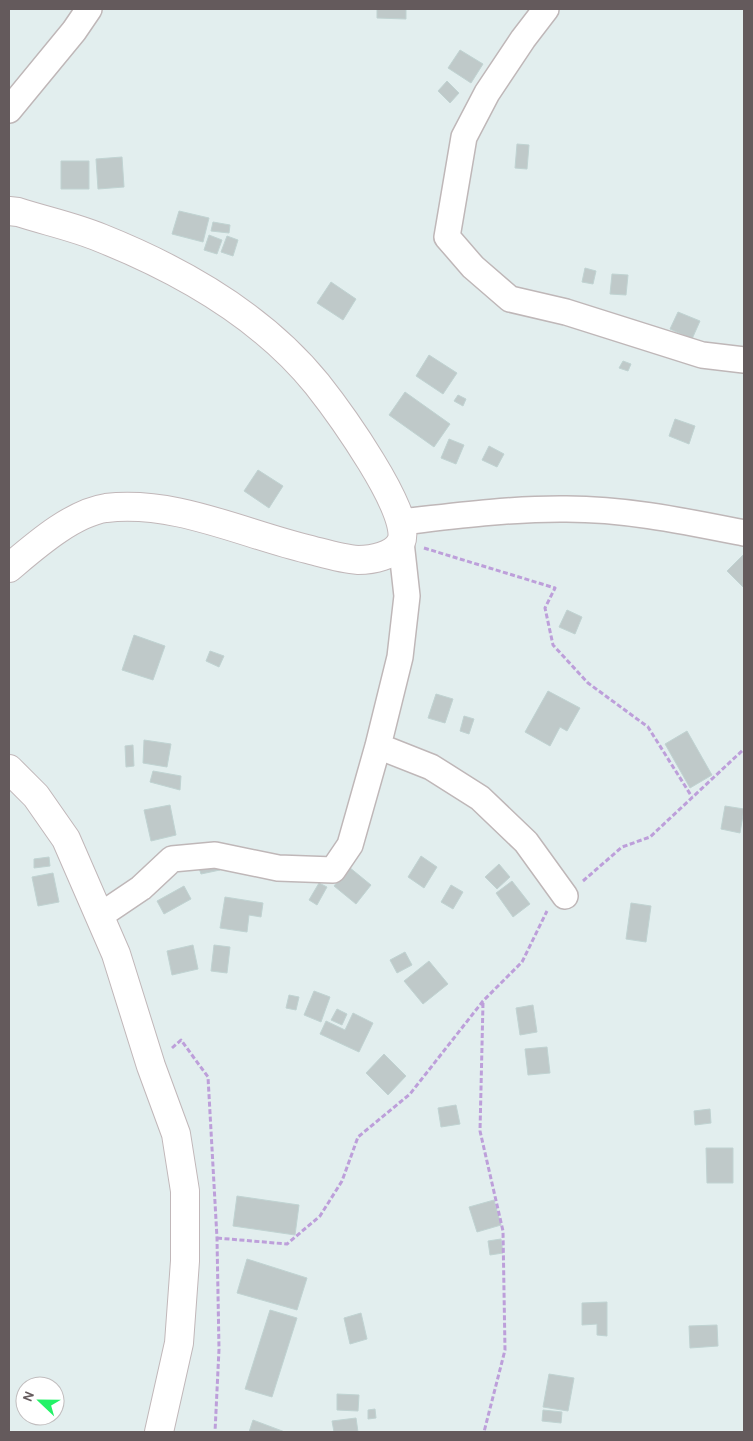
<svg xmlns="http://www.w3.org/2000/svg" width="753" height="1441" font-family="Karla,sans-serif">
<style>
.building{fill:#bfc9c9;stroke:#c0d3d2}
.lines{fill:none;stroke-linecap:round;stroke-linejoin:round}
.minor-casing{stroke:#bfb7b8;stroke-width:28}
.secondary-casing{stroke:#c1b7b9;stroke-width:30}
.path{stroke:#bd9fda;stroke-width:3;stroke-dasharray:5 2.5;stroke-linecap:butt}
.minor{stroke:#fff;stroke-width:25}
.secondary{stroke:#fff;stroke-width:28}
</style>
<rect width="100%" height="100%" fill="#e2eeee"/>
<path class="building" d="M377 9H406V19L377 18Z
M460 50 483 64 471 83 448 68Z
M447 81 459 93 450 103 438 91Z
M517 144 529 145 527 169 515 168Z
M122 157 124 187 98 189 96 159Z
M61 161H89V189H61Z
M179 211 209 218 203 242 172 234Z
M213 222 230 225 229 233 211 231Z
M209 235 222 240 217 254 204 250Z
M227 236 238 240 233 256 221 252Z
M585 268 596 271 593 284 582 282Z
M612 274 628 275 626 295 610 294Z
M331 282 356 299 343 320 317 303Z
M678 312 700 321 692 339 670 329Z
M429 355 457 373 443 394 416 376Z
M623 361 631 364 628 371 619 368Z
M405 392 450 424 434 447 389 415Z
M458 395 466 399 463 406 454 401Z
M675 419 695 426 689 444 669 436Z
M449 439 464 445 456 464 441 458Z
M489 446 504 454 497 467 482 460Z
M258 470 283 486 269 508 244 491Z
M744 554V588L727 571Z
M567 610 582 617 575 634 559 627Z
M134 635 165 646 153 680 122 670Z
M210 651 224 656 219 667 206 661Z
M548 691 580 708 567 731 560 727 550 746 525 732Z
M436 694 453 699 445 723 428 718Z
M464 716 474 719 469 734 460 731Z
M687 731 712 775 690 788 665 744Z
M144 740 171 744 167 767 143 763Z
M133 745 134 766 126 767 125 746Z
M153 771 181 776 180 790 150 782Z
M170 805 176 835 151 841 144 810Z
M725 806 744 809 740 833 721 829Z
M421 856 437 867 424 888 408 877Z
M49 857 50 866 34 868V859Z
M218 860 220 870 201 874 198 865Z
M499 864 510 877 497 889 485 877Z
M349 867 371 885 356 904 334 886Z
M53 873 59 902 38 906 32 877Z
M512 881 530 904 513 917 496 893Z
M319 883 327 887 317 905 309 900Z
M451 885 463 892 453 909 441 902Z
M184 886 191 899 164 914 157 901Z
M225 897 263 903 261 917 249 915 247 932 220 928Z
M631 903 651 906 646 942 626 939Z
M193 945 198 969 172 975 167 951Z
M214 945 230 947 227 973 211 971Z
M405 952 412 965 397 973 390 960Z
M429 961 448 984 423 1004 404 981Z
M314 991 330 997 321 1022 304 1015Z
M289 995 299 997 296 1010 286 1008Z
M533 1005 537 1032 520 1035 516 1008Z
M337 1009 347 1014 342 1025 331 1020Z
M353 1013 373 1023 359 1052 320 1034 326 1021 345 1030Z
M547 1047 550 1073 528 1075 525 1049Z
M384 1054 406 1076 388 1095 366 1073Z
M456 1105 460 1124 441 1127 438 1108Z
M710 1109 711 1123 695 1125 694 1111Z
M706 1148H733V1183H707Z
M237 1196 299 1205 295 1235 233 1226Z
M494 1200 501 1225 477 1232 469 1207Z
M501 1239 503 1253 490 1255 488 1241Z
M247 1259 307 1278 297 1310 237 1293Z
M607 1302V1336L597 1335V1324L582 1325V1303Z
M270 1310 297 1318 272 1397 245 1389Z
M361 1313 367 1339 350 1344 344 1318Z
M717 1325 718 1346 690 1348 689 1326Z
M549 1374 574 1378 568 1411 543 1407Z
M337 1394 359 1395 358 1411 337 1410Z
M375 1409 376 1418 368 1419V1410Z
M543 1410 562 1412 561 1423 542 1421Z
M356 1418 358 1432H334L332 1421Z
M253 1420 285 1432H249Z"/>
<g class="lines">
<defs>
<path id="minor" d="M546 9 523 39 487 93 464 137 447 237 473 267 510 299 566 312 702 355 744 360
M9 110 74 31 89 9
M401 522C454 516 507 509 560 509 622 508 684 521 744 533
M378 746 431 767 480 798 526 842 565 896
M101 915 141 888 172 859 215 855 278 868 333 870 350 845 378 746 400 657 407 596 401 542"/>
<path id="secondary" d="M9 211 18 212C46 221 75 227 101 238 181 270 262 316 317 384 336 408 414 514 401 542 394 556 372 560 358 560 341 559 323 553 307 549 241 533 175 500 106 508 72 513 34 547 9 568
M9 769 36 796 66 839 116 954 151 1066 176 1134 185 1191V1261L179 1343 159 1432"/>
</defs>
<use href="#minor" class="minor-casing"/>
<use href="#secondary" class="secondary-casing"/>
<path class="path" d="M424 548 555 588 545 608 553 645 588 683 648 727 692 797
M583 881 622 847 650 837 744 749
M483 1003 480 1131 503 1231 505 1350 484 1432
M172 1048 181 1040 208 1077 217 1238 219 1349 215 1432
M217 1238 287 1244 320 1216 342 1181 358 1137 410 1094 483 1001 522 962 547 911"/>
<use href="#minor" class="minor"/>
<use href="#secondary" class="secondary"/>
</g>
<rect width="753" height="1441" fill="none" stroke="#645a5c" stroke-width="20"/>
<g transform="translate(40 1401) rotate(292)"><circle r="24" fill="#ffffff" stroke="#c1bdbe"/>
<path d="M0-4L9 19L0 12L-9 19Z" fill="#23f267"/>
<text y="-8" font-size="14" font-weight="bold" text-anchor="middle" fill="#645a5c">N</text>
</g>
</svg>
